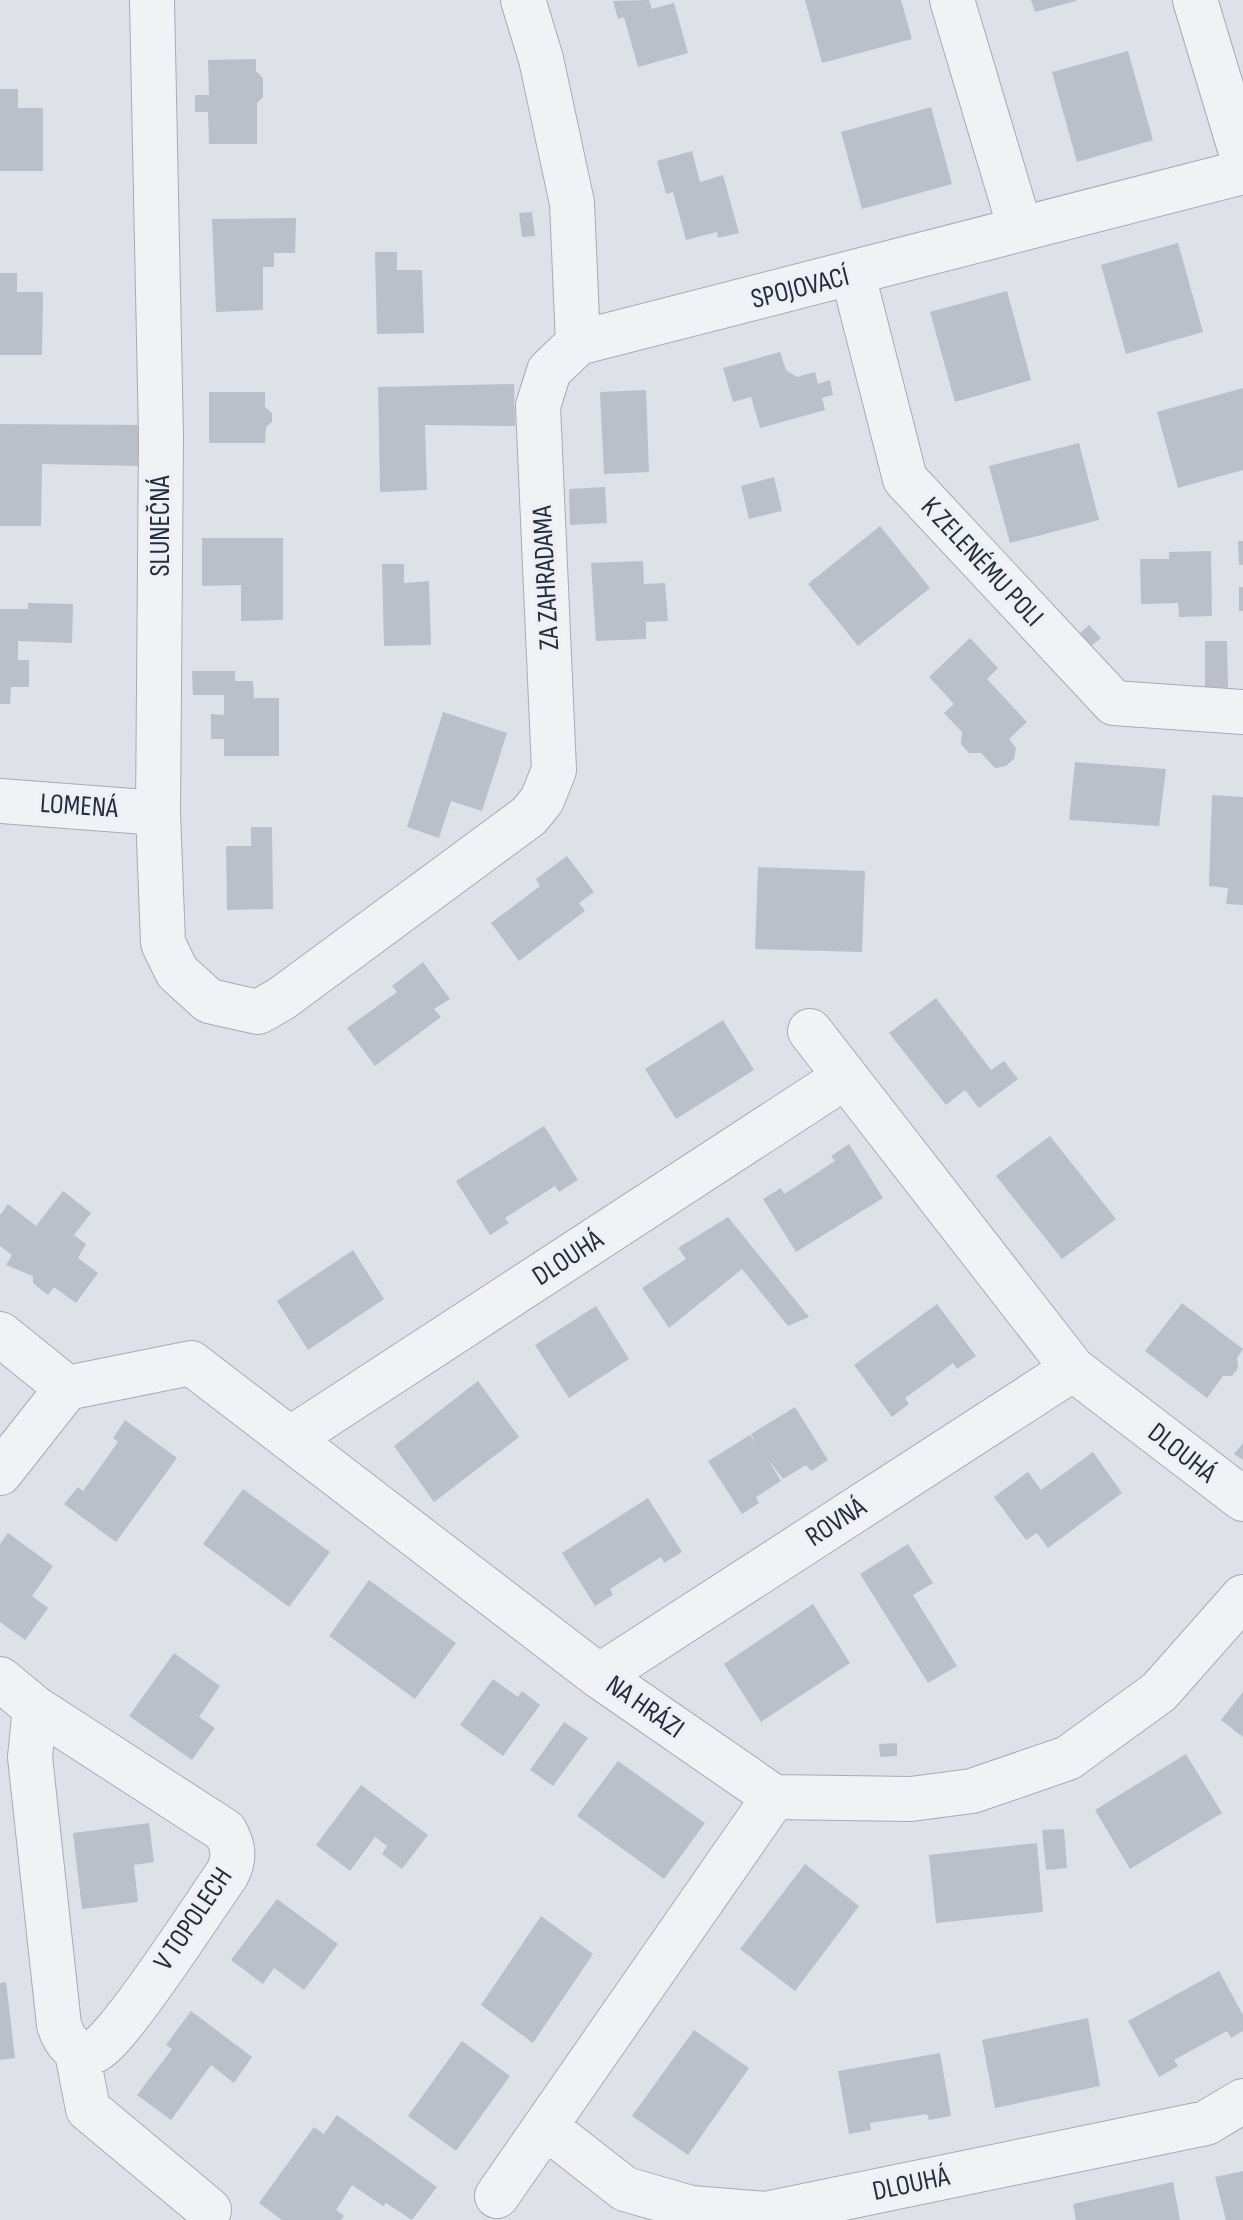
<svg xmlns="http://www.w3.org/2000/svg" width="1243" height="2220" font-family="'Sofia Sans Condensed',sans-serif">
<style>
.building{fill:#bbbfca}
.lines{fill:none;stroke-linecap:round;stroke-linejoin:round}
.minor-casing{stroke:#a7abb5;stroke-width:46}
.minor{stroke:#f1f2f6;stroke-width:44}
.labels{text-anchor:middle;dominant-baseline:central;stroke-width:7;stroke-linejoin:round;paint-order:stroke}
.street-label{font-size:28px;fill:#272d3e;stroke:#edf0f5}
</style>
<rect width="100%" height="100%" fill="#dee1e8"/>
<path class="building" d="M649 0 652 9 674 3 688 53 638 67 624 17 618 19 613 1Z
M805 0H901L912 39 822 63Z
M1031 0H1076V1L1035 12Z
M1128 51 1153 140 1077 162 1052 72Z
M256 59V71L263 78V97L257 103V144H209L208 112H195V95H209L208 60Z
M0 89H18V108H43V171H0Z
M931 107 952 184 862 209 841 132Z
M692 151 700 182 723 175 739 233 718 238 717 232 686 240 673 192 666 194 657 161Z
M532 212 535 236 522 237 519 213Z
M296 218 295 253H274V267H263V310L216 312 212 219Z
M1178 243 1203 332 1126 354 1101 265Z
M375 252H397V270H422L424 333 377 334Z
M0 273H17V292H43L42 355H0Z
M1007 291 1031 380 955 402 930 312Z
M780 352 786 370 797 377 815 372 818 384 830 380 833 395 822 398 825 410 760 428 751 397 733 402 723 368Z
M514 384 515 426 425 425 427 490 380 492 378 387Z
M1243 388V470L1178 488 1157 412Z
M646 390 649 472 604 474 600 392Z
M209 392H265V407L272 413V422L266 427 265 443H209Z
M0 424 141 425V466L42 464 41 526H0Z
M1079 443 1099 520 1010 543 989 466Z
M774 477 782 511 749 519 741 486Z
M605 487 607 523 570 525 569 489Z
M880 526 930 588 858 646 808 584Z
M202 538H283V620L241 621V585L202 586Z
M1238 541H1243V565H1239Z
M1211 551 1212 616 1179 617 1178 603 1141 604 1140 559H1169V552Z
M643 561 644 584 665 583 668 621 646 622V639L596 641 591 563Z
M382 564H404V583L429 581 431 645 384 646Z
M1239 587H1243V611H1239Z
M28 603 73 604 72 643 18 641V660H29V687H11L10 704H0V609H28Z
M1089 625 1101 638 1091 646 1079 634Z
M970 638 998 668 987 679 1027 722 1009 739 1016 748 1014 759 1006 766 995 768 981 753H969L961 744 962 732 944 713 954 704 929 677Z
M1205 641H1227L1228 688 1205 687Z
M192 671H235V681H253L254 698H279V756H224V739H211V714L224 715V695H193Z
M443 712 507 733 482 811 451 801 439 838 407 827Z
M1075 762 1166 769 1159 826 1069 820Z
M1212 795 1243 797V905L1226 904 1228 888 1209 886Z
M251 827H272L273 909 227 910 226 846H251Z
M567 856 594 892 579 903 585 911 519 961 491 923 540 886 536 879Z
M758 867 865 871 862 952 755 949Z
M423 962 450 999 434 1009 441 1017 375 1066 347 1028 397 992 392 986Z
M936 998 991 1070 1004 1061 1018 1079 979 1108 965 1090 946 1105 889 1033Z
M723 1020 754 1070 676 1119 645 1069Z
M544 1126 578 1180 559 1192 555 1186 505 1218 509 1223 490 1235 456 1181Z
M1050 1136 1116 1219 1062 1259 996 1176Z
M849 1144 883 1198 796 1252 763 1199 781 1188 784 1194 809 1178 835 1161 831 1156Z
M63 1191 91 1213 74 1235 86 1244 78 1258 98 1273 76 1303 54 1287 48 1295 33 1283V1276L6 1265 12 1255 0 1246V1215L8 1204 36 1226Z
M728 1217 809 1317 788 1326 742 1269 669 1328 642 1288 686 1259 678 1248Z
M353 1250 384 1299 308 1350 277 1301Z
M1182 1303 1243 1349 1237 1358 1238 1368 1232 1376H1223L1207 1398 1145 1351Z
M937 1304 976 1356 957 1369 953 1363 929 1381 905 1398 909 1404 892 1417 854 1365Z
M596 1306 629 1359 569 1398 535 1345Z
M478 1381 519 1437 434 1502 394 1446Z
M795 1407 828 1460 811 1471 806 1465 783 1479 768 1459 781 1481 756 1497 759 1503 742 1514 708 1461 750 1435 756 1443 751 1434Z
M125 1420 177 1458 116 1542 64 1504 78 1487 83 1491 118 1442 113 1438Z
M1243 1443V1460L1234 1454Z
M1093 1452 1122 1493 1048 1548 1037 1533 1026 1540 994 1497 1028 1472 1041 1490Z
M243 1489 330 1552 289 1607 203 1544Z
M648 1498 682 1552 664 1563 661 1557 610 1589 613 1595 595 1606 562 1553Z
M8 1533 53 1566 32 1596 48 1608 25 1640 0 1622V1544Z
M908 1544 933 1583 913 1595 957 1666 928 1683 860 1574Z
M369 1580 456 1643 415 1699 329 1636Z
M813 1604 850 1663 761 1722 724 1664Z
M174 1653 220 1686 199 1717 215 1728 192 1760 129 1716Z
M493 1679 518 1697 522 1691 540 1705 503 1756 460 1725Z
M1243 1692V1737L1221 1720Z
M564 1722 588 1738 553 1786 530 1770Z
M897 1743V1756L880 1757 879 1744Z
M1186 1754 1222 1813 1130 1869 1095 1810Z
M618 1761 705 1823 664 1879 577 1816Z
M361 1785 428 1835 402 1869 382 1854 387 1846 375 1837 350 1871 316 1845Z
M149 1823 154 1862 134 1865 138 1902 82 1909 73 1833Z
M1064 1829 1067 1868 1046 1870 1042 1830Z
M1037 1843 1043 1912 936 1923 929 1855Z
M805 1864 859 1906 795 1991 740 1949Z
M277 1899 338 1944 304 1990 274 1968 263 1984 231 1960Z
M541 1916 593 1954 533 2043 481 2005Z
M1219 1971 1243 2015V2031L1231 2038 1227 2031 1174 2060 1178 2066 1159 2077 1128 2021Z
M6 1982 15 2058 0 2060V1983Z
M191 2011 252 2057 234 2083 211 2065 171 2120 137 2095 172 2049 166 2045Z
M1088 2018 1100 2086 995 2108 982 2040Z
M694 2030 749 2068 688 2155 632 2116Z
M462 2041 510 2076 456 2151 408 2116Z
M940 2053 951 2116 929 2120 927 2114 870 2123 871 2130 849 2134 838 2071Z
M337 2115 437 2187 412 2220 386 2203 383 2206 352 2185 336 2210 344 2216 341 2220H282L259 2203 314 2127 324 2134Z
M1243 2171V2220H1226L1215 2177Z
M1173 2182 1180 2220H1076L1073 2204Z"/>
<g class="lines">
<defs>
<path id="minor" d="M152 0 161 437 158 813 163 943 177 972 209 1001 258 1012 281 999 529 816 542 800 554 770 538 406 549 371 578 343 572 203 541 59 523 0
M952 0 1020 228
M1195 0 1243 159
M853 275 905 479 1114 703 1243 712
M578 343 1243 172
M0 801 158 813
M810 1031 1073 1369 1243 1499
M0 1334 67 1388
M290 1439 845 1077
M0 1473 67 1388 191 1363 599 1676 774 1797 911 1799 972 1791 1068 1758 1159 1692 1243 1597
M599 1676 1073 1369
M0 1679 35 1708 225 1831C234 1847 235 1858 227 1874 208 1901 115 2045 94 2051 75 2057 64 2041 59 2025L30 1757 35 1708
M77 2052 88 2109 209 2210
M547 2128 625 2189 691 2208 766 2214 1206 2123 1243 2101
M497 2196 774 1797"/>
</defs>
<use href="#minor" class="minor-casing"/>
<use href="#minor" class="minor"/>
</g>
<g class="labels">
<g class="street-label">
<text transform="translate(800 288) rotate(-14)">SPOJOVACÍ</text>
<text transform="translate(160 526) rotate(-90)">SLUNEČNÁ</text>
<text transform="translate(982 562) rotate(47)">K ZELENÉMU POLI</text>
<text transform="translate(546 578) rotate(-93)">ZA ZAHRADAMA</text>
<text transform="translate(79 806) rotate(4)">LOMENÁ</text>
<text transform="translate(568 1258) rotate(-33)">DLOUHÁ</text>
<text transform="translate(1182 1453) rotate(38)">DLOUHÁ</text>
<text transform="translate(836 1522) rotate(-33)">ROVNÁ</text>
<text transform="translate(645 1707) rotate(35)">NA HRÁZI</text>
<text transform="translate(193 1919) rotate(-56)">V TOPOLECH</text>
<text transform="translate(911 2184) rotate(-12)">DLOUHÁ</text>
</g>
</g>
</svg>
